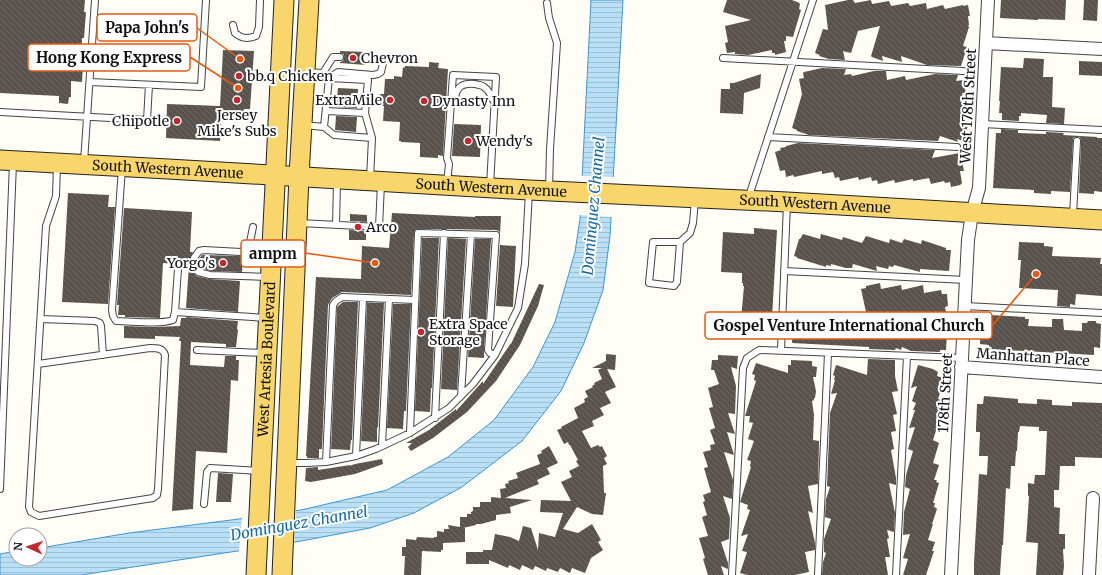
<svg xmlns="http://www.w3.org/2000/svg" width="1102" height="575" font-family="Merriweather,serif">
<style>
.water{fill:url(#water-rules);stroke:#3f96cf}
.pier{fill:#fffdf5}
.building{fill:url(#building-back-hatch)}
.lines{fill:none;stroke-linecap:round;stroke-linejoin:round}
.lane-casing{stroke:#444;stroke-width:8}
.street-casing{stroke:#444;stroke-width:14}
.primary-casing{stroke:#222;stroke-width:21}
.lane{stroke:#fff;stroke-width:6}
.street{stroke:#fff;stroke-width:12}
.primary{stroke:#f9d66b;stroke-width:19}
.poi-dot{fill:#c4262e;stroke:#fff;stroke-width:1.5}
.labels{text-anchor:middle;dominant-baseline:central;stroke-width:4;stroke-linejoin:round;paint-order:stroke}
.poi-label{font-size:14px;fill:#111;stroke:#fff;text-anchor:start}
.street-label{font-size:14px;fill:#111;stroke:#fff}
.water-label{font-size:15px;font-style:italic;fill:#1768a6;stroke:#fff}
.leader{fill:none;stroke:#e8590c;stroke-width:1.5}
.callout-dot{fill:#e8590c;stroke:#fff;stroke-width:1.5}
.callout{fill:#fff;stroke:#e8590c;stroke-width:1.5}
.callout-label{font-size:15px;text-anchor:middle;font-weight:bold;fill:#111}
</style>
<defs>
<pattern id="water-rules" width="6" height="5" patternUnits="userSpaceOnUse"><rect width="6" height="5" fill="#b9e0f7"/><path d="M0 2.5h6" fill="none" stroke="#9ebfd3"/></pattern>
<pattern id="building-back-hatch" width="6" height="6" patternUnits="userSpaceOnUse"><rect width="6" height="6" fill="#5a524d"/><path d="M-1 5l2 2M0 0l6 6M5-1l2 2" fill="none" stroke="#6d6662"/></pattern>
</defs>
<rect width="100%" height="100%" fill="#fffdf5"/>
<path class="water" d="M591 0H623L610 236 603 290 584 343 561 391 522 441 462 487 414 513 370 528 296 542 81 575H0V554L16 551V559H40V548L129 533 239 519 301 510 387 490 448 457 494 420 533 367 555 322 575 252 580 219Z"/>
<path class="pier" d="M580 176 615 177 613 217 578 215Z
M296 509 294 545 239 552 242 517Z"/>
<path class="building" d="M0 0H85L84 12H86L84 38H82L81 65H83L82 82 71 81V97H69L68 104 59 103V96L0 93Z
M727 0H792L800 3 799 4H800L799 9 801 10 793 37 786 36V41H784L786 52 775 55V53H772V50L748 55 735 54V52L727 53 725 43 728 42 725 26 751 20 723 12Z
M848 0H853L855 3 871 0 872 4 889 1 891 6 908 3 910 6 926 3 927 9 943 5 945 9 963 5V6L968 5 970 16H968L969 25H968L969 27 963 46 967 47 961 66 927 65 901 56 902 62 882 56 883 61 872 57 871 56 880 26 858 31 851 53 843 51 845 60 829 59 819 56 820 55 815 53 823 29 828 30 825 5Z
M1001 0H1066L1065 20 1038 19V20L1000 18Z
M1084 0H1098L1097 21 1083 20Z
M223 50 254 51 250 109H244L243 118 221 117 220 141 166 138 167 104 220 106Z
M340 51 366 52V54L363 55 362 59V62L366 63V65L340 63V62L343 61 344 57V54L340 53Z
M1024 58 1044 59 1043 77H1053L1052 107 1065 108 1064 124 1046 123 1047 115 1021 113V116H1019V121L1002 120V113H999L1000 101H999L1001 67 1023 68Z
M1079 61 1102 62V76L1079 75Z
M429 62 439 63 438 68 448 69 443 156 438 155V158L420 157V143L401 142V141H399L400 122 383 121 384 106H379L380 94H384L385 79H394V76L402 77 403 67 405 68V66L429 67Z
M822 68 846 69 844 75 851 74 852 76 874 71H886L887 80 905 76 906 80 935 74 958 75 956 81 963 80 966 93H962L966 111 963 120 969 122 963 141 957 139 958 142 940 136 938 141 809 135 797 131V130L792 128 802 94 799 79 804 78 803 73 804 72Z
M761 74 760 88 744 93 743 114 720 113 721 89H730V83H734Z
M338 88 358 89 357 108 336 107Z
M336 116 357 117 356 132 335 130Z
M454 124 481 125 480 157 452 156Z
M1001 129 1018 130V133L1046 134V132L1064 133 1063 135 1097 137V138H1102V192L1094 191V194L1079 193 1081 141 1080 137H1077L1073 138V141L1070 192 1051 191V194L1034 193V190L993 188 996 133H1001Z
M798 143 935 150 932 158 960 153 964 171H960L962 183 960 185 951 187 950 182 945 183 944 181 931 184 929 178 913 181V179L895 183 894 180 878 184 877 180 872 181 871 177 859 180 858 177 840 181 839 177 835 178 833 172 822 174V171L794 177 793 175 786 177 785 170 780 171 775 152 781 150 780 148 786 147V146Z
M68 193 109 195 108 207H115L108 304 62 302Z
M124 208 192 212 190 252H193L190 258 191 269 196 276 209 279 240 281 238 312 186 308 189 265 163 263 160 318 125 317V315H118L119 305H117Z
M392 213 475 217V216H501L500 234 499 231 496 230 444 229H416L414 233 411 295 342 292 332 298 328 305 322 449H319V458H307V456H306L316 277 361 279 362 246 389 248Z
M350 214 367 215V222L350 221Z
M754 228 777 230 771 336 747 335V331H746V319H741L744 286H743V283H742V273L721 272 723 232 754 234Z
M349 230 366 231V240H349Z
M803 234 820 239 821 234 842 240 843 237 862 243 866 236 889 243 890 239 902 243 904 239 921 244 922 240 946 248V250H951L949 271 920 269V272L894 265 893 267 889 266 888 269 876 266 877 271 853 264 852 268H846L831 264V266L826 265V267L797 258V257L794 256 799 239H800Z
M422 238H439L432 388H431L430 412 415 411Z
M448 238 466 239 457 390 441 389Z
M475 239H491L484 350V358L468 357Z
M1019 242 1044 243V246L1053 247 1052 256 1101 258 1100 264H1102V296L1076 294 1075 305 1070 304V307L1057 306 1058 290 1019 288 1021 260H1018Z
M500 245 516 246 513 307 496 306Z
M202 255 243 256 242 272 211 271 201 268 199 266V259Z
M880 283 881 289 901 285 902 290 923 285 924 293 941 290 942 294H947L948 306 945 307 947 317 892 326V329L947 333 946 350H940V352L911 351 902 347 901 350 896 348 895 350 869 349V347L792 343 793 322 869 326 861 289 866 288V286Z
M539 284 544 285 538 306 520 345 496 381 467 412 433 438 411 451 408 447 412 443H406L429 430 456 409V411L483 381V384L511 343V344Z
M343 302H358L352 440H351L350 450 331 449 337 307Z
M367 303H384L378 428 377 427V442L361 441Z
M393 304H411L406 411H404L403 429 387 428Z
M990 315 1025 317V319H1029L1028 326 1052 327V319H1063L1064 330 1082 331V323H1087L1088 321H1096V323L1101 324 1100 348 1094 347V355L989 349V345L980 344 981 321H990Z
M186 317 238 321 237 329 238 330 236 347H226V344L191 342 190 365 224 367 225 356H236V360H239L238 381 231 380 227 453 196 451 193 509 172 511 181 341H179L180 337 155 336V339L124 338V326L153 327 180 326 181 318H186Z
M606 354 616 355 615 370 607 369 616 387 605 392 611 403 600 408 604 415 592 421 594 426 582 431 591 448 598 445 600 447 602 446 607 456 604 458 607 464 603 466 604 493H606L603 515 592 514 577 507 563 529 578 533 592 524 601 540 598 542 603 550 591 558 585 573 572 568 570 573 560 568 558 572 547 568 546 571 535 566 533 570 522 565 520 570 509 565 508 568 489 560V564H466V552H483V550H492L495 534 510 537 519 541 523 526 531 528 538 550 539 533 555 537 563 513 540 512 541 500 571 501 561 482 572 477 569 471 579 466 576 461 578 460 570 445H569L568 442 564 444 557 430 562 428 561 427 578 418 574 408 585 402 584 399 588 397 585 391 593 387 592 386 595 384 594 383 602 379 598 370 602 368H592L606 361Z
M718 355 738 356 737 369 731 367 736 386 735 414 728 413 735 434 727 432 734 455 724 452 733 480 732 499 723 496 730 518 729 539 721 542 728 563V569L721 566 724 575H708L703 559 705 558 699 538 708 536 702 517 707 515 703 502 705 501 703 495 711 492 704 468 708 467 703 452 711 450 710 445 715 444 710 430 715 428 709 408 713 407 708 388 719 384 714 370H711L712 360H718Z
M868 359 895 360V376L898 391 892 392 897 414 893 415 896 431 891 432 894 449 891 450 896 478V485L889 483 895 513 894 532 887 530 889 538 887 539 890 557H885L888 575H822L823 562 826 553 824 552V539L831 519 825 517 826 499 830 487 827 486 830 413 837 393 831 394 835 380H834L835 376 833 375 836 365 867 375Z
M791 360 812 361V366L817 367 816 377H813L816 391 815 398H814V400L812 401 814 415 813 440 819 441V443L818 484 808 486 813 513 808 511 815 543V550L805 552 809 572 795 575H747L740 573 747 552 742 551 748 534 741 536 750 510 747 509 748 505 740 502 751 467 750 466 751 461 747 460 754 441 748 439 753 423 749 422 750 416H745L756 381 754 380 755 375 752 374 756 363 788 373V365H791Z
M918 365 933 369 938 372 937 376 943 378V380H944L938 399 942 400 936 420 939 421 933 440 939 443 933 463 939 465 934 480H937L936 482 939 483 933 503H935L934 507 937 508 936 509H937L932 524H933L928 540 935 542 932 551H934L926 575H903L908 559 903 558 910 534 903 535 904 512 910 489 905 487 906 475 913 451 908 449 915 427 909 428 915 410H913L916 403 912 401 917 386 911 388Z
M984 396 1018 399V403L1037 404V399L1052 400V405L1072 406V402L1102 403V458L1075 457V466H1060L1059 490H1054V507L1060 508 1059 534H1065V549H1063L1064 566 1063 575H1036L1038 543 1026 542 1029 496H1028V483L1034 484 1035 475H1045L1047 431H1039V427L1020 426 1019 432H1018L1017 451H1016L1015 466H1011L1010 489 1006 488 1003 545H1002L1000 575H974V563L979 474 987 475 988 456H979L980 432H976V428L977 404H983Z
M549 446 558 463 547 468 550 474 537 480 539 484 505 498 532 500 510 507 511 513 496 515V520L481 524H476V525L463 528H465V542L443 543V550H441V552L422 551 421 575H404L405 556H402V547H406V539L416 540 417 537 434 538V537H437V531L444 532V529H449L448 525 460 527V517H467V514H471V512L473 511V507H480V502H491V497L501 498 500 489 506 488 505 484 509 483 508 481 518 478 516 473 540 464 537 455 542 453 541 451Z
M382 459 383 464 355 474 311 482 305 481 306 468 318 467V470L350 465 349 466 355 464Z
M218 473 233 474 231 502H216Z"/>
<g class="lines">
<defs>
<path id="lane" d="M547 3 549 18 557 43 550 149 549 190
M233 25 235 33C242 39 248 39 256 36L259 27 260 0
M723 58 963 71
M306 72 323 73 329 78 368 80 365 113 372 138 370 179
M323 73 333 57H340
M90 82 201 87 206 0
M455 99C456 86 463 83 475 84 478 85 482 85 484 87 489 90 491 95 493 100
M326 111 365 113
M0 112 147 120 149 85
M982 124 1102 130
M304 125 324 127 334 135 372 138
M324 127 329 78 338 72 373 75 378 74 381 72 383 63 380 59H366
M768 137 957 147
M84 162 95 0
M122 168 112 310 113 316 116 321C132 321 158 325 173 320L175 312 178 269
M447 183 449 164 447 158 453 75 496 77 490 186
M748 199 813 0
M1073 215 1077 141
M299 223 379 227 381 184
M336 225 337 182
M253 227 250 242 246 248 241 252 204 250 199 251 194 258 195 267 198 272 210 275 269 277
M680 242 677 282 674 286 649 283 653 242H680L690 233 693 223 695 200
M784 271 966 280
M965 306 1102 313
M175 312 266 318
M41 319 95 321 100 323 101 326 103 355
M197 350 264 353
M781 350 787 204
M38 364 150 348C157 348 163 348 165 355L158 489 157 495 153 498 39 516 31 512 29 507 46 226 56 196 57 165
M461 396 471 235
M435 418 444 233
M410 433 418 233 496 235 488 350 490 353 495 355
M382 446 389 299
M356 456 363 298
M326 462 333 305 336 301 342 297 415 300
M288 463H306L326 462 356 456 376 449 410 433 449 408 473 384 495 355 518 308 525 264 529 192
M0 489 13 163
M204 504 207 472 210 468 260 471
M732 575 743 368 747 358 759 350 962 358
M818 575 828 353
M896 575 907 356"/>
<path id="street" d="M986 43 1102 49
M961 367 1102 377
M951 575 968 240 972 213 979 188 988 0
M1089 575 1093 498"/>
<g id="primary">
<path id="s1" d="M0 160 168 169 529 190 787 202 1102 220"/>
<path id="s2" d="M256 575 284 0"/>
<path d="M282 575 299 176 309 0"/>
</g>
</defs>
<use href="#lane" class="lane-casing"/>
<use href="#street" class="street-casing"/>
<use href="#primary" class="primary-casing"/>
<use href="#lane" class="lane"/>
<use href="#street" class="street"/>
<use href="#primary" class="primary"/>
</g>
<g class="poi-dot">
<circle cx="353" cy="58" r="4"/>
<circle cx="239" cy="76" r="4"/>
<circle cx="237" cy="100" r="4"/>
<circle cx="390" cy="100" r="4"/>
<circle cx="424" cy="101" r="4"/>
<circle cx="177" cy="121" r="4"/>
<circle cx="468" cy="141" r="4"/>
<circle cx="358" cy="227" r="4"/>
<circle cx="223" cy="263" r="4"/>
<circle cx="421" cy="332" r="4"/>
</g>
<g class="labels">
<g class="poi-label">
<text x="361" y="58">Chevron</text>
<text x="247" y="76">bb.q Chicken</text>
<text x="382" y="100" text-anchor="end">ExtraMile</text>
<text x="432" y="101">Dynasty Inn</text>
<text x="237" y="115" text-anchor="middle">Jersey<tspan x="237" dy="16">Mike's Subs</tspan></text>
<text x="169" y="121" text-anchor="end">Chipotle</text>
<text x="476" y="141">Wendy's</text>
<text x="366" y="227">Arco</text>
<text x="215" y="263" text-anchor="end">Yorgo's</text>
<text x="429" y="324">Extra Space<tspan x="429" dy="16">Storage</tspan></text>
</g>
<g class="street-label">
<text transform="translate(968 106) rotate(-87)">West 178th Street</text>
<text stroke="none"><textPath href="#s1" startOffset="168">South Western Avenue</textPath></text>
<text stroke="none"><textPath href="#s1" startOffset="492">South Western Avenue</textPath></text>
<text stroke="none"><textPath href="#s1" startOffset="816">South Western Avenue</textPath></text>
<text transform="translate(1033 357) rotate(4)">Manhattan Place</text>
<text stroke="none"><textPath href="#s2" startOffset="216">West Artesia Boulevard</textPath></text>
<text transform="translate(945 393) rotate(-87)">178th Street</text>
</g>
<g class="water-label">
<text transform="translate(593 206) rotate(-85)">Dominguez Channel</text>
<text transform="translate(299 523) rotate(-10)">Dominguez Channel</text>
</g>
</g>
<path class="leader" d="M240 59L197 28M238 88L190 57M375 263L305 253M1036 274L992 326"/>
<g class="callout-dot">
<circle cx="240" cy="59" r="4"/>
<circle cx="238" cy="88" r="4"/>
<circle cx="375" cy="263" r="4"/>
<circle cx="1036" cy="274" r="4"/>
</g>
<g class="callout">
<rect x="97" y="14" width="100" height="27" rx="4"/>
<rect x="28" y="44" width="162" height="27" rx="4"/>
<rect x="241" y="240" width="64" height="27" rx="4"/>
<rect x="705" y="312" width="287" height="27" rx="4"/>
</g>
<g class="callout-label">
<text x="147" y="33">Papa John's</text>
<text x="109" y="63">Hong Kong Express</text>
<text x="273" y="259">ampm</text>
<text x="849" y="331">Gospel Venture International Church</text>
</g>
<g transform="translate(28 547) rotate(273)"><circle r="19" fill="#ffffff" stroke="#a0a0a0"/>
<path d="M0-3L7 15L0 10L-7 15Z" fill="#c4262e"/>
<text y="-6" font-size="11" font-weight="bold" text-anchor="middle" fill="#111111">N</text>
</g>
</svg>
